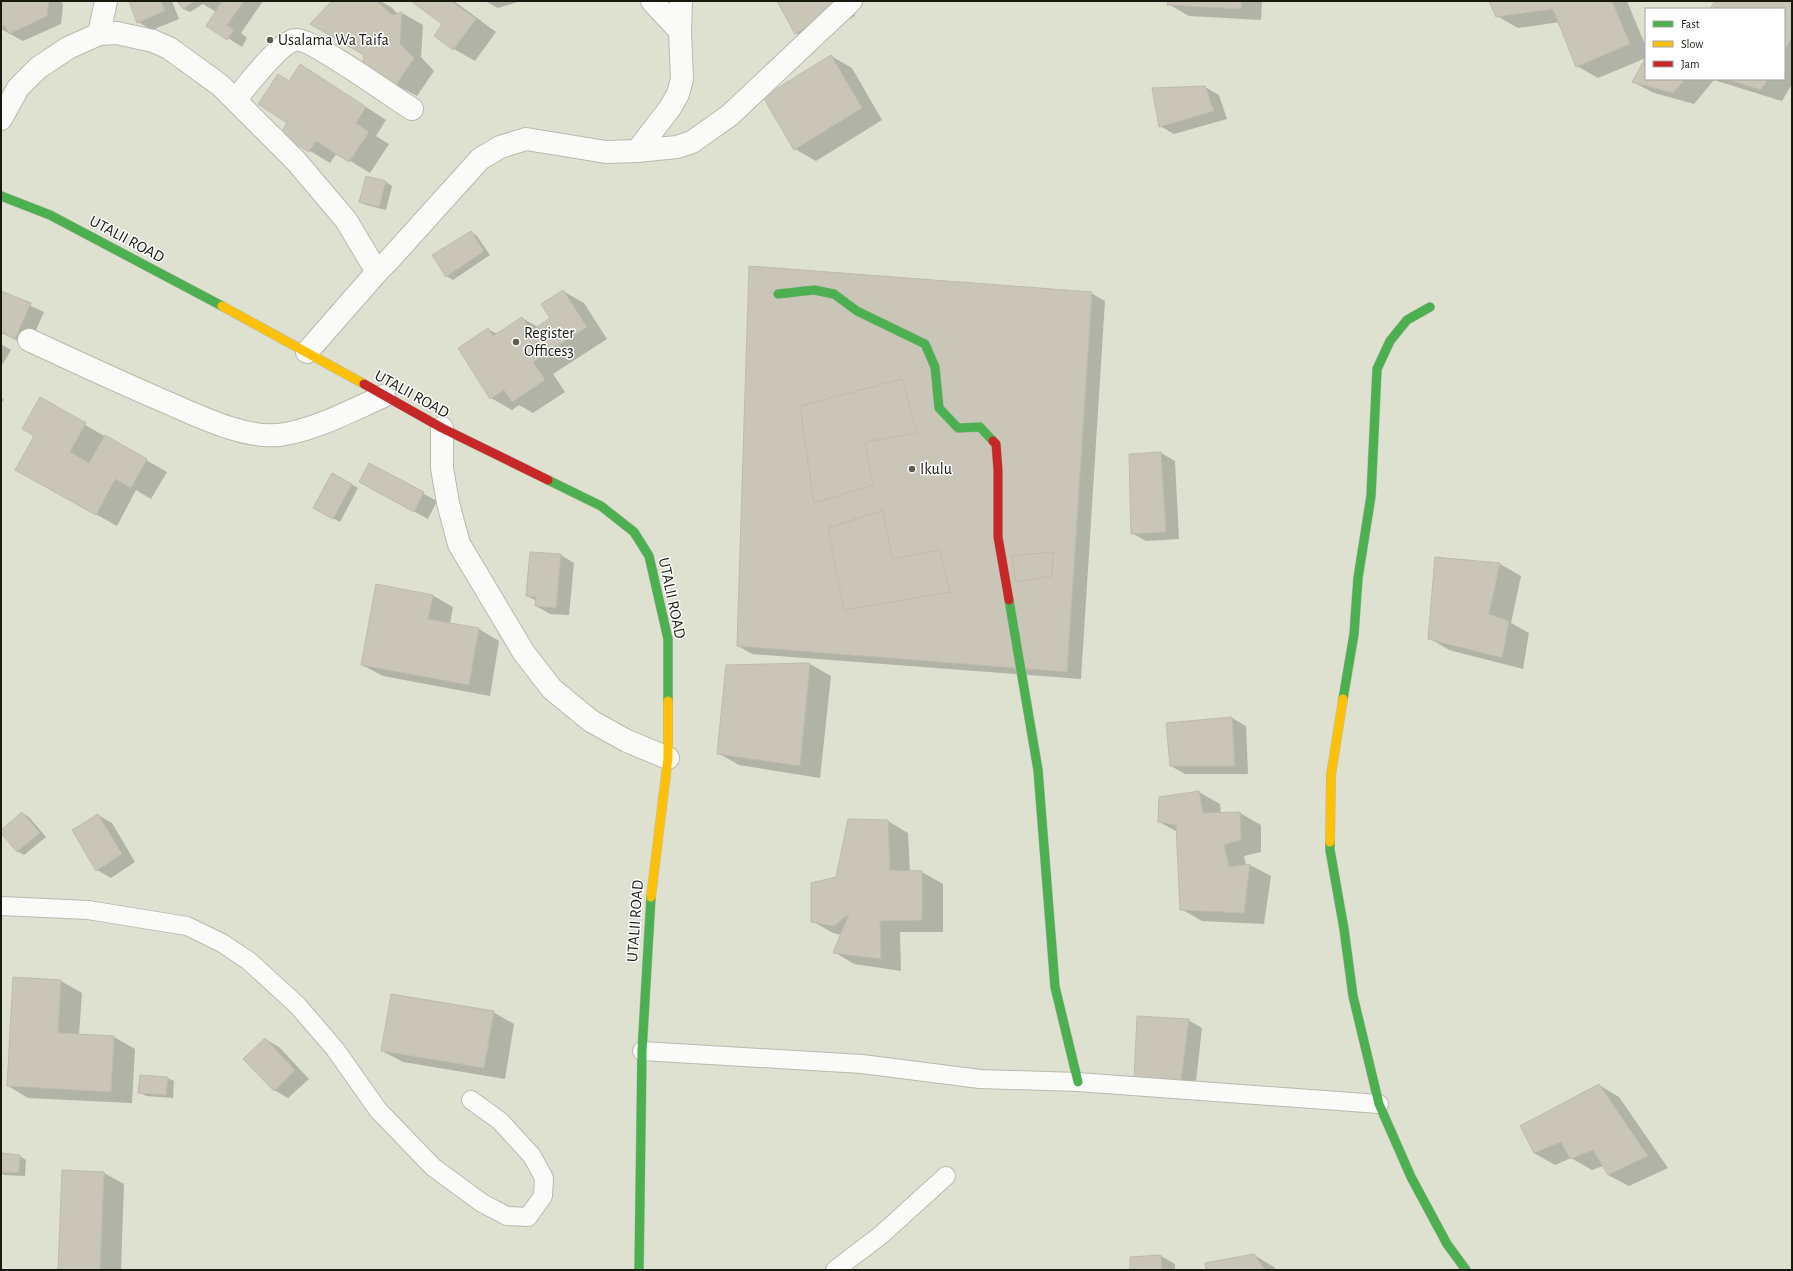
<svg xmlns="http://www.w3.org/2000/svg" width="1793" height="1271" font-family="'Alegreya Sans',sans-serif">
<style>
.shadow{fill:#0003}
.building{fill:#cac6b7;stroke:#bebbaf}
.lines{fill:none;stroke-linecap:round;stroke-linejoin:round}
.lane-casing{stroke:#b8baad;stroke-width:20}
.street-casing{stroke:#b8baad;stroke-width:24}
.fast-casing{stroke:#b8baad;stroke-width:10}
.slow-casing{stroke:#b8baad;stroke-width:10}
.jam-casing{stroke:#b8baad;stroke-width:10}
.lane{stroke:#fafaf8;stroke-width:18}
.street{stroke:#fafaf8;stroke-width:22}
.fast{stroke:#4caf50;stroke-width:9}
.slow{stroke:#ffc107;stroke-width:9}
.jam{stroke:#c62828;stroke-width:9}
.poi-dot{fill:#5d5f52;stroke:#fff;stroke-width:1.5}
.labels{text-anchor:middle;dominant-baseline:central;stroke-width:3;stroke-linejoin:round;paint-order:stroke}
.poi-label{font-size:16px;fill:#18190e;stroke:#fff;text-anchor:start}
.street-label{font-size:16px;fill:#18190e;stroke:#fff}
</style>
<rect width="100%" height="100%" fill="#dee0d0"/>
<path class="shadow" d="M1 1H61L63 5 61 24 23 41 1 29Z
M130 1H172L179 19 152 30 138 22Z
M178 1H263L241 33 247 38 242 47 207 25 216 12 203 4 190 12 183 9Z
M333 1H380L391 7 398 14 402 13 423 25 421 57 434 71 417 96 383 78 365 55Z
M413 1H454L496 32 475 61 454 49 436 35 444 24Z
M485 1H521L498 8Z
M778 1H847L855 16 809 41 796 33Z
M1169 1H1262L1261 20 1189 16 1168 4Z
M1490 1H1627L1646 47V58L1598 78 1577 66 1560 22 1518 28 1497 16Z
M1716 1H1792V84L1782 101 1714 80 1694 104 1654 93 1633 82 1646 59V79H1784V9H1711Z
M831 56 852 68 882 120 816 161 795 149Z
M301 65 386 120 376 136 389 144 370 173 337 153 330 163 282 134 289 123 290 82Z
M1205 87 1219 95 1227 119 1174 134 1160 126Z
M386 182 392 186 386 210 366 205 360 202Z
M471 232 477 236 490 255 453 280 446 276Z
M563 291 584 303 607 339 553 374 565 392 533 413 519 405 512 410 491 398 459 348 488 329 497 334 522 318 538 327 552 319Z
M1 292 44 312 29 346 1 333Z
M1091 293 1105 301 1081 679 752 654 738 646Z
M1 344 11 350 1 367Z
M1 398 4 399 1 404Z
M40 399 167 472 151 499 136 490 117 526 37 481 35 436Z
M1161 453 1175 461 1179 539 1146 541 1132 533 1130 455Z
M369 464 437 501 428 519 374 490Z
M333 474 358 488 340 522 314 508Z
M561 555 574 563 569 615 550 614 536 606 537 601 527 596Z
M1436 558 1500 564 1521 576 1511 623 1529 633 1523 669 1449 650 1429 638Z
M432 595 453 607 450 624 479 629 499 641 490 696 383 676 362 665Z
M810 664 831 676 820 778 739 765 718 753 727 666Z
M1232 718 1246 726 1248 774H1185L1171 766Z
M1199 792 1220 804 1221 814 1240 813 1261 825V852L1244 856 1246 865H1250L1271 876 1264 924 1202 921 1181 909 1178 832 1159 822Z
M22 813 29 817 46 837 24 855 17 851 1 832Z
M98 815 112 823 135 862 111 878 97 870Z
M888 821 908 833 910 872H922L943 884V932H900L901 971 854 964 834 952 841 935 833 933 812 921 837 878Z
M14 978 61 981 82 993 79 1035 114 1037 135 1049 132 1103 28 1098 8 1086Z
M493 1012 514 1024 505 1079 403 1062 382 1051Z
M1188 1020 1202 1028 1195 1090 1148 1088Z
M265 1039 279 1047 309 1079 288 1098 274 1090Z
M167 1078 174 1081 173 1098 146 1096 139 1092Z
M1599 1085 1619 1097 1668 1168 1629 1186 1608 1175 1603 1166 1592 1170 1571 1158 1555 1165 1534 1153Z
M1 1155 20 1156 26 1160 25 1176 4 1175 1 1173Z
M104 1173 124 1184 121 1270H59Z
M1254 1255 1274 1267 1276 1270H1207Z
M1161 1256 1175 1264V1270H1131Z"/>
<path class="building" d="M1 1H49L47 16 9 34 5 25 1 27Z
M129 1H161L165 11 137 23Z
M177 1H195L183 9Z
M222 1H244L227 25 234 30 227 40 206 26Z
M332 1H377L392 15 402 12 400 44 414 58 396 85 362 66 364 55 310 24Z
M411 1H451L476 19 453 50 434 36 442 24Z
M777 1H838L842 8 795 34Z
M1168 1H1241V9L1167 5Z
M1489 1H1612L1630 44 1576 67 1553 9 1496 17Z
M1715 1H1792V38L1784 51V9H1710Z
M831 55 862 108 794 150 763 97Z
M1646 57V79H1685L1673 93 1632 82Z
M300 64 366 107 356 123 369 132 349 162 316 141 309 152 280 134 287 123 258 104 278 74 289 81Z
M1726 79H1768L1761 90Z
M1205 86 1214 111 1159 127 1152 88Z
M366 176 386 181 379 207 359 202Z
M471 231 484 251 446 277 432 255Z
M749 266 1092 292 1067 672 737 646Z
M563 290 587 327 533 362 545 380 512 402 504 390 490 399 458 348 488 328 493 336 522 317 531 331 550 318 541 304Z
M1 291 31 303 15 339 1 332Z
M902 379 917 433 865 442 873 485 814 503 800 406Z
M40 397 86 423 70 452 89 463 105 435 147 459 131 488 115 479 96 515 15 470 34 436 22 429Z
M1161 452 1166 532 1131 534 1129 454Z
M369 463 424 492 414 512 359 482Z
M332 473 352 484 333 519 313 508Z
M883 510 892 559 940 550 950 592 844 610 828 528Z
M530 552 561 554 556 608 535 606 536 597 526 596Z
M1053 552 1052 576 1016 582 1012 556Z
M1435 557 1500 563 1489 614 1509 621 1502 658 1428 639Z
M376 584 433 595 428 619 479 628 469 685 361 665Z
M810 663 800 766 717 754 726 665Z
M1232 717 1235 766H1170L1166 723Z
M1199 791 1203 813 1240 812 1241 840 1224 845 1229 867 1250 864 1244 913 1180 910 1176 825 1158 822 1159 797Z
M22 812 40 833 17 852 1 833V830Z
M98 814 122 854 96 871 72 830Z
M848 819 888 820 890 870 922 871V920L880 921 881 959 833 953 849 914 834 926 811 922V883L836 877Z
M13 977 61 980 58 1033 114 1036 111 1092 7 1086Z
M391 994 494 1011 484 1068 381 1051Z
M1137 1016 1189 1019 1181 1082 1134 1080Z
M265 1038 295 1070 274 1091 243 1059Z
M140 1075 168 1077 166 1095 138 1093Z
M1599 1084 1648 1156 1608 1175 1593 1150 1570 1159 1561 1142 1534 1153 1520 1126Z
M1 1153 20 1155 19 1173 1 1172Z
M62 1170 104 1172 100 1270H58Z
M1254 1254 1265 1270H1206L1205 1263Z
M1161 1255 1162 1270H1130V1257Z"/>
<g class="lines">
<defs>
<path id="lane" d="M1 906 88 910 187 926 222 943 249 961 298 1006 335 1049 378 1110 433 1167 482 1203 507 1216 528 1217 543 1196 544 1178 532 1156 500 1121 471 1100
M642 1051 862 1064 980 1079 1078 1082 1379 1104
M835 1270 881 1235 946 1176"/>
<path id="street" d="M652 1 680 31
M99 34 106 1
M235 100C247 86 279 43 295 40 310 37 394 98 412 109
M1 119 18 88 38 68 68 48 99 34 117 33 153 41 169 48 220 85 296 161 346 220 377 272
M637 151 670 108 678 94 682 79 680 31 681 1
M29 340C72 360 115 380 159 399 192 413 248 442 285 434 319 428 352 410 384 396
M307 352 377 272 388 261 480 159 500 147 526 139 606 152 637 151 677 147 692 142 730 115 851 1
M442 428V468L448 503 459 544 524 653 552 689 591 721 627 741 668 758"/>
<path id="fast" d="M1 196 50 215 222 306
M778 294 814 290 834 294 857 311 925 344 935 367 939 408 958 428 980 427 993 441
M548 480 601 506 634 532 649 556 668 639V701
M1009 600 1038 770 1055 987 1078 1082
M1343 699 1354 634 1358 578 1371 496 1377 369 1390 341 1407 320 1430 307
M1330 842V850L1344 929 1353 996 1379 1104 1411 1177 1447 1244 1466 1270
M639 1270 642 1051 651 897"/>
<path id="slow" d="M222 306 364 384
M1330 842 1331 775 1343 699
M651 897 668 758V701"/>
<path id="jam" d="M364 384 442 428 548 480
M993 441 996 444 998 470V537L1009 600"/>
</defs>
<use href="#lane" class="lane-casing"/>
<use href="#street" class="street-casing"/>
<use href="#fast" class="fast-casing"/>
<use href="#slow" class="slow-casing"/>
<use href="#jam" class="jam-casing"/>
<use href="#lane" class="lane"/>
<use href="#street" class="street"/>
<use href="#fast" class="fast"/>
<use href="#slow" class="slow"/>
<use href="#jam" class="jam"/>
</g>
<g class="poi-dot">
<circle cx="270" cy="40" r="4"/>
<circle cx="516" cy="342" r="4"/>
<circle cx="912" cy="469" r="4"/>
</g>
<g class="labels">
<g class="poi-label">
<text x="278" y="40">Usalama Wa Taifa</text>
<text x="524" y="333">Register<tspan x="524" dy="18">Offices3</tspan></text>
<text x="920" y="469">Ikulu</text>
</g>
<g class="street-label">
<text transform="translate(127 239) rotate(28)">UTALII ROAD</text>
<text transform="translate(412 394) rotate(29)">UTALII ROAD</text>
<text transform="translate(672 598) rotate(78)">UTALII ROAD</text>
<text transform="translate(635 921) rotate(-86)">UTALII ROAD</text>
</g>
</g>
<rect width="1793" height="1271" fill="none" stroke="#18190e" stroke-width="4"/>
<rect x="1645" y="8" width="140" height="72" fill="#ffffff" stroke="#a3a39f"/>
<rect x="1653" y="21" width="20" height="6" fill="#4caf50" stroke="#a3a39f"/>
<text x="1681" y="28" font-size="12" fill="#18190e">Fast</text>
<rect x="1653" y="41" width="20" height="6" fill="#ffc107" stroke="#a3a39f"/>
<text x="1681" y="48" font-size="12" fill="#18190e">Slow</text>
<rect x="1653" y="61" width="20" height="6" fill="#c62828" stroke="#a3a39f"/>
<text x="1681" y="68" font-size="12" fill="#18190e">Jam</text>
</svg>
